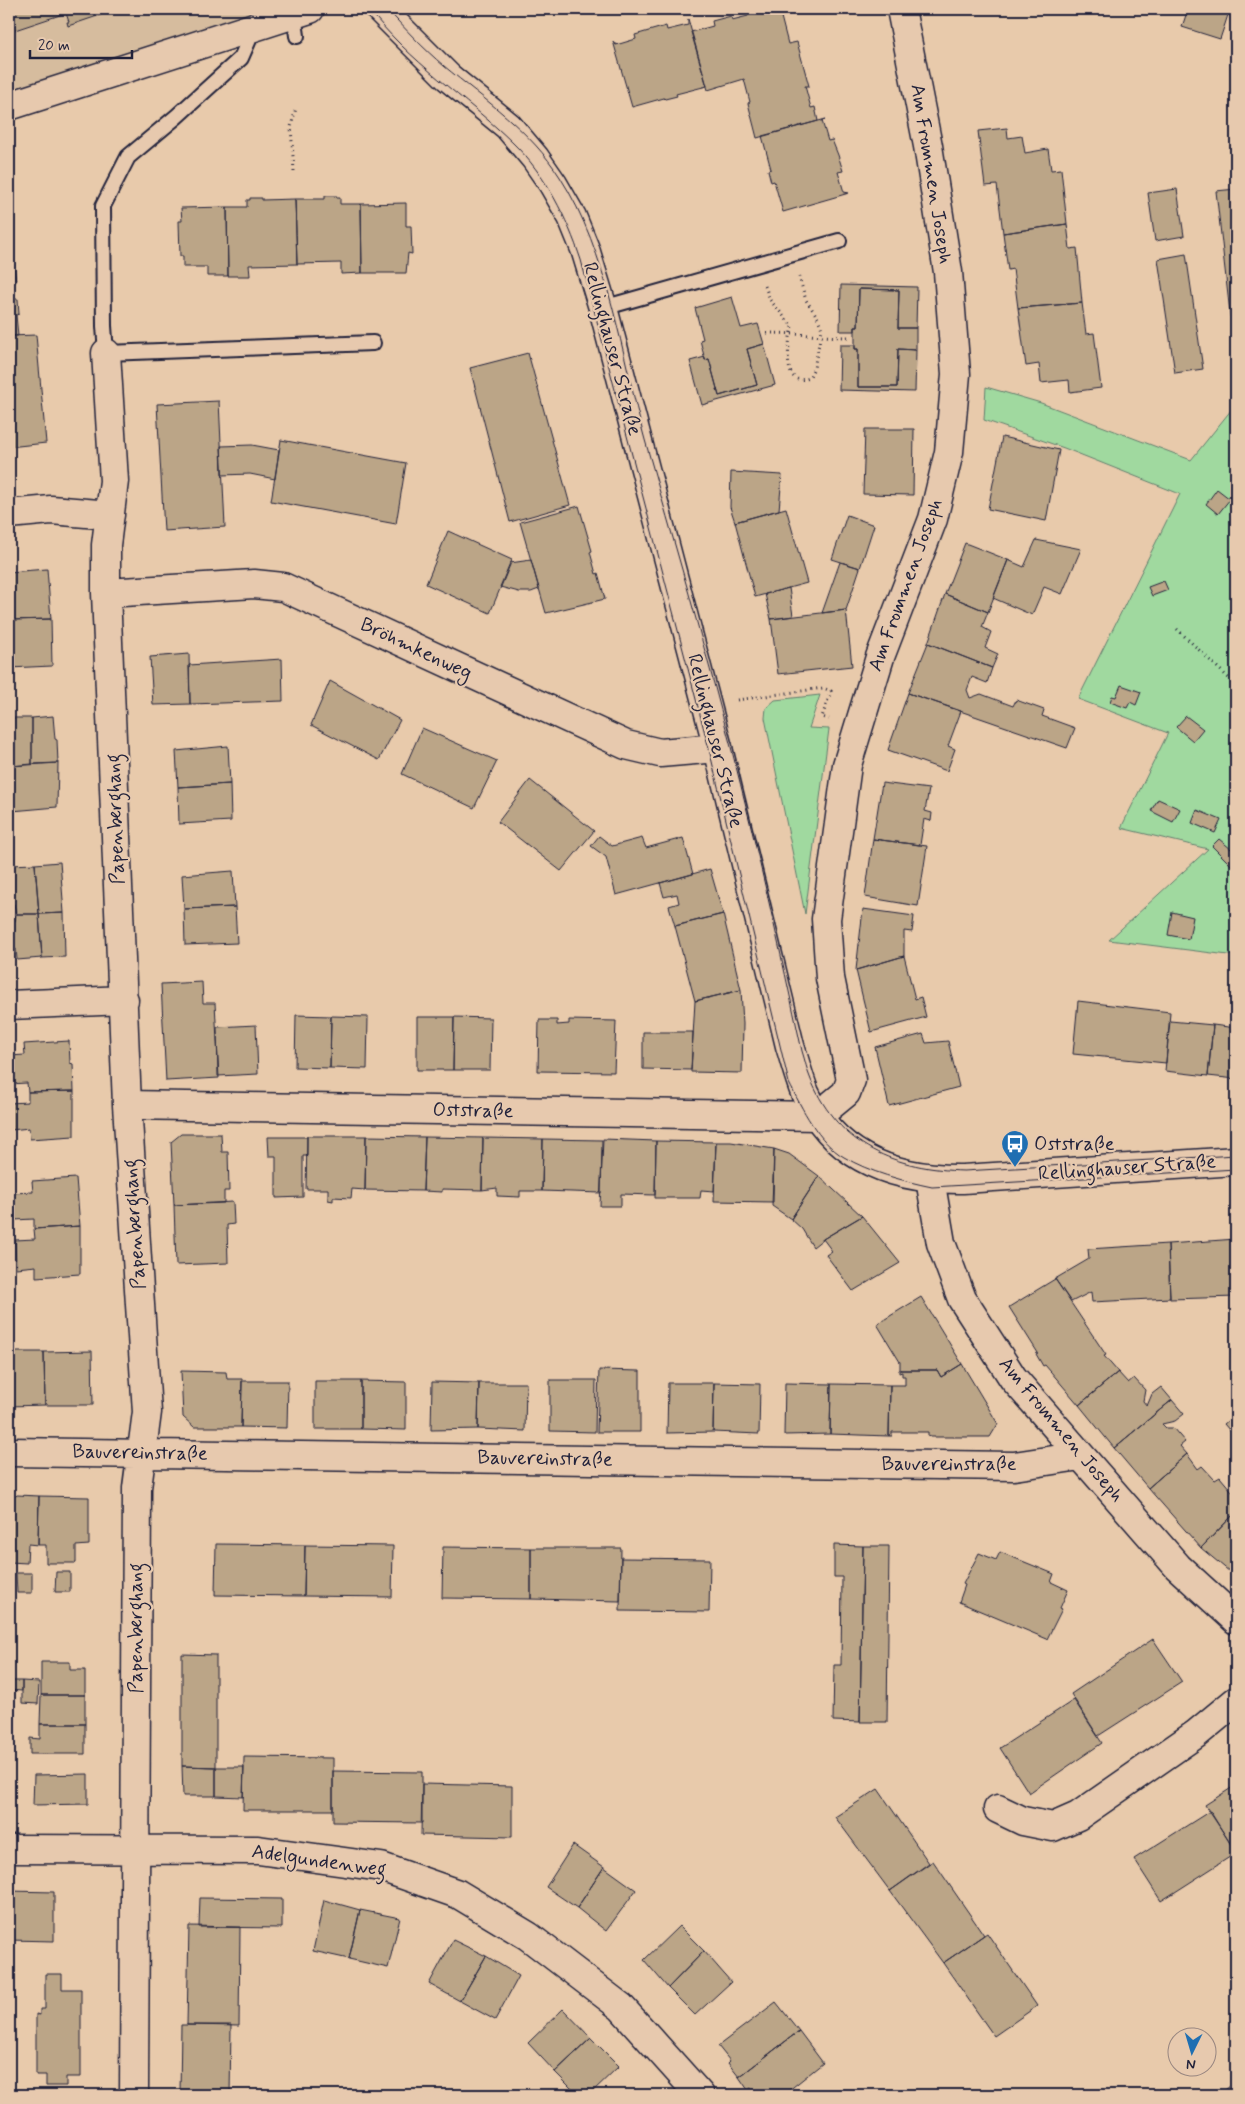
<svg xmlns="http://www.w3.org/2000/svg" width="1245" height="2104" font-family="Mynerve,sans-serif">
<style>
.built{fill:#d6bc9e}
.green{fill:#a0d99f;stroke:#617e6d}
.building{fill:#bba587;stroke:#22223b}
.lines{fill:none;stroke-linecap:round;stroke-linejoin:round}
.service-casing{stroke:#22223b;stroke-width:18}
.minor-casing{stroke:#22223b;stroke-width:31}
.secondary-casing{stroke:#22223b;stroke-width:31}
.path{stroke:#22223b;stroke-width:3;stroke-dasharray:1 4;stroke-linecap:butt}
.service{stroke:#e7c9ae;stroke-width:14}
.minor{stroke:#e7c9ae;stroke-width:28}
.secondary{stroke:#e7c9ae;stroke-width:28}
.tram{stroke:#22223b;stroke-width:1}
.labels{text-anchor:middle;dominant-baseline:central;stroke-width:4.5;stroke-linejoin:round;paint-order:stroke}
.street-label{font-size:20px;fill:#22223b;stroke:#e7c9ae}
.poi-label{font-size:20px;fill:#22223b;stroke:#e7c9ae;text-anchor:start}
</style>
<rect width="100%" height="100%" fill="#e8caab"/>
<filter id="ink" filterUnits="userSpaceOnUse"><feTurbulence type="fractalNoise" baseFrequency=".02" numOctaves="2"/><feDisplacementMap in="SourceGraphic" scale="10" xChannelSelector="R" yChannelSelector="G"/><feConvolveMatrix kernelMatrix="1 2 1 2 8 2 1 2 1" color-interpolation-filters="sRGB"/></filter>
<g filter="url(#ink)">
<path class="built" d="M9 9H298L9 99Z"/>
<path class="green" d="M986 387 1041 403 1191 460 1236 404V956L1109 940 1208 849 1121 828 1168 733 1078 699 1180 494 1064 448 984 420Z
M820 695 809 728 829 729 805 914 765 718 766 708 775 700Z"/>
<path class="building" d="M9 9H118L68 26 67 22H69L66 13 9 32Z
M756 9H779L788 44 797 42 809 86H805L811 108 815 107 818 121 757 138 748 103 750 102 744 79 708 90 691 32 713 26 712 21 731 16 732 20 748 16 747 11Z
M1188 9H1230L1220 39 1182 27Z
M688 19 707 86 676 94 677 96 665 99 664 98 632 107 613 41 616 45 636 39 635 35 666 26 667 30 688 25Z
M826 119 822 121 828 141 832 140 838 155 843 171 838 172 844 192 849 193 783 212 774 181 771 182 768 170 771 169 762 136Z
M1007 128 1008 138 1022 136 1025 153 1048 149 1051 170 1061 169 1067 224 1003 233 997 185 985 186 978 131Z
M1177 189 1184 236 1155 241 1148 193Z
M1236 189V348H1234L1216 191Z
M325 196H337V198H340V204H361L362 273 341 274V263L297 264 295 199H325Z
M250 198H262V200L295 199 297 264 249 265 250 276H228L227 207H247V200H250Z
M406 203V226H411L412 254 408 253 406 273H362L361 204Z
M227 207 228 276H207V267H183V256H180L179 221H182L181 208Z
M1067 224 1070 249 1077 248 1082 303 1018 308 1013 269 1008 270 1003 233Z
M9 241 11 264H14L16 282H13L14 299H18L19 314 16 315 18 336H9Z
M1186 254 1203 369 1175 373 1158 259Z
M841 285 917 287 916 328H898L899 290 859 289 858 327H855V331H840Z
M859 289 899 290 898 328H916V350L898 349 897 387H858V349H855V327H858Z
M732 297 741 328 758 324 764 344 747 349 757 385 719 396 709 359 705 360 700 340 703 339 695 308Z
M1082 303 1086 334 1094 333 1101 388 1070 392 1069 380 1041 383 1039 364 1026 366 1018 308Z
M36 335 46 443 9 447V336Z
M764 344 775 385 702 405 690 361 705 357V360L709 359 719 396 757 385 747 349Z
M840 345H855V349H858V387H897L898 349 916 350 915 392 839 390Z
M528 353 570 505 510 522 470 368Z
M219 401 225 527 164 531 157 404Z
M865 429H914L913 495 863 494Z
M1002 437 1059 450 1046 521 988 509Z
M281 440 406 463 396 524 271 501Z
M252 445 279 450 275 479 250 474 222 475 221 446Z
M731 472 782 475 779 510 735 522 730 507Z
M1217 489 1230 499 1218 514 1206 504Z
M579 506 592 551 590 552 596 574 598 573 605 599 546 613 520 522Z
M786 508 807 583 755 597 735 522Z
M847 515 874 525 860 568 832 559Z
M448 531 512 560 490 613 426 584Z
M1036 540 1081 549 1062 594 1044 587 1032 615 993 598 1008 560 1024 567Z
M965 543 1008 560 988 612 945 594Z
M531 560 539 589 531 592H519L500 587 510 563Z
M840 562 860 568 846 610 822 613Z
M47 569 51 619 9 620V572Z
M1164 581 1168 590 1152 596 1148 587Z
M789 588 793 616 771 619 765 594Z
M945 594 988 612 982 627 991 632 985 648 998 654 992 668 928 643Z
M846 610 852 666 778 674 771 619Z
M51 619 52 666 9 668V620Z
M928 643 992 668 987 683 972 677 967 690 970 698 981 694 1013 706 1016 700 1044 710 1042 716 1075 728 1067 748 908 693Z
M189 654 190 704 153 705 150 657Z
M282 659 283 701 190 704 189 665Z
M330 681 400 720 379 760 311 725Z
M1121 685 1141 692 1136 705 1130 702 1127 708 1110 702 1112 696 1116 697Z
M908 693 961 711 948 746 955 749 947 771 888 750Z
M53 716 55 739 57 740 58 763 32 764V718Z
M1186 716 1203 729 1193 741 1176 727Z
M9 718H32V764L11 766 9 756Z
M422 728 497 761 474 808 402 774Z
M228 746 230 784 178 787 176 751Z
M58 763 57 807 12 811 11 802H9V776H11V766Z
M530 780 594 831 561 871 498 822Z
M882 783 929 789 925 811 932 813 931 821 924 819 920 845 873 839Z
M230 784 231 821 179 824 178 787Z
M1158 799 1180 809 1173 822 1151 811Z
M1197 810 1221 820 1215 833 1192 823Z
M599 836 612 846 642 838 646 848 683 838 693 874 616 895 606 857 591 846Z
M873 839 927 846 918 906 865 897Z
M1219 839 1231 849 1236 844V870L1212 846Z
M60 862 64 913 39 914 35 864Z
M35 864 39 914H16L14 904H9V865Z
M710 869 723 914 675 926 669 906 679 903 677 894 664 897 660 883Z
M233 871 235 907 184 909 182 875Z
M235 907 237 943 185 945 184 909Z
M863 909 914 916 912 932 904 931V956L856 970Z
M1172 912 1193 917 1189 939 1168 935Z
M64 913 65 957 42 958 39 914Z
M16 914H39L42 958 17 960 16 949H9V921H15Z
M723 914 741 990 695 1001 675 926Z
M904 956 915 999 921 997 926 1017 871 1032 856 970Z
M202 982 203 1003H215L219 1078 166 1081 161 984Z
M741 990 743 1024 742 1073 691 1072 695 1001Z
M1078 1001 1170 1012 1166 1063 1073 1054Z
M296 1015 331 1016 330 1068 295 1067Z
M331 1016 368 1017 367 1069 330 1068Z
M417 1017H454L453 1070H417Z
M454 1017 491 1018 490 1070H453Z
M539 1020H557V1025L569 1024V1020L616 1021 614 1072 538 1071Z
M1170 1021 1213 1025 1208 1076 1165 1071Z
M256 1025 258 1074 218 1076 217 1027Z
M1213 1025 1236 1028V1079L1208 1076Z
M643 1032H693L691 1070 643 1069Z
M923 1034 926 1043 948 1041 959 1087 889 1106 875 1047Z
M69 1041 70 1063 73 1064 74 1091 28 1092 27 1083 9 1084V1056L25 1055 24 1044Z
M74 1091V1136L30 1139 29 1128 11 1130 9 1103 28 1102V1092Z
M181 1134H221L222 1152H228L229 1191H224V1203L174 1205 171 1142Z
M307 1136H366L365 1190 352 1189 351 1198 333 1197V1201L328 1200V1189H306Z
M366 1136 425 1137 423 1191 365 1190Z
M268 1137H307V1156H303V1197L276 1198V1156H269Z
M425 1137 483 1138 482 1190 442 1189V1192L423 1191Z
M483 1138 543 1139 542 1191H520V1197L497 1196V1188L482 1190Z
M543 1139 602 1140 601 1193 542 1191Z
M603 1139 656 1141 655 1195 621 1194V1206H600Z
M656 1141 716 1142 714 1191 701 1190 700 1198H655Z
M716 1142H731L774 1149 773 1202 714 1201Z
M774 1149 789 1154 819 1176 791 1219 772 1206Z
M819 1176 862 1216 823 1239 813 1247 802 1229 791 1219Z
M76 1178 80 1226 34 1229V1219L14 1220 13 1193 33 1192 32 1181Z
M233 1202 234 1224 227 1225 228 1263 176 1265 174 1205Z
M862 1216 900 1263 853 1291 826 1255 832 1251 823 1239Z
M80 1226V1274L36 1277V1266L16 1268 15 1240 35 1239 34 1229Z
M1236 1239V1297L1170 1299 1168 1244Z
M1168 1244 1170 1298 1092 1302 1091 1292 1071 1302 1055 1279 1089 1259 1088 1249Z
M1055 1279 1106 1355 1104 1356 1118 1372 1079 1405 1045 1365 1043 1366 1036 1354 1038 1353 1009 1307Z
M921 1297 962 1364 941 1377 937 1370H900V1362L877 1324Z
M92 1351 93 1405H45L44 1352Z
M9 1352H44L45 1405 9 1406Z
M962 1364 998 1424 990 1437H931L928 1436V1432H892V1436H889L890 1385H905V1376H902V1372L899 1373V1370H937L941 1377Z
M599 1370 640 1371V1432H597Z
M181 1371 226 1372 227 1379H242L241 1427H194L183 1417Z
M1118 1372 1128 1383 1134 1378 1145 1390 1143 1401 1147 1406 1152 1394 1161 1387 1172 1400 1114 1448 1079 1405Z
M550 1380H596L595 1432 550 1431Z
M242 1381H288L287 1428 241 1427Z
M315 1381H361V1429H315Z
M361 1381 406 1382V1430L361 1429Z
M432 1382 479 1383 478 1429 431 1430Z
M479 1383H526L525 1431 478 1429Z
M668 1383H714L713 1432 667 1433Z
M714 1383 760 1384 759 1434 713 1432Z
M785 1383 831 1384 830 1434 784 1435Z
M831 1384 890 1385 889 1436 830 1434Z
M1172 1400 1184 1414 1175 1421 1162 1424 1166 1428H1173L1185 1442 1180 1446 1187 1454 1148 1488 1114 1448Z
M1236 1414V1438L1224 1424Z
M1187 1454 1198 1469 1202 1466 1215 1480 1220 1477 1236 1496V1512L1201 1548 1148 1488Z
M17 1495 39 1496 38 1545 28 1544 27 1563 9 1562V1496H16Z
M39 1496 89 1497V1545L76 1546V1563H46V1545H38Z
M1236 1512V1577L1201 1548Z
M216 1544 305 1545 304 1596 215 1595Z
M305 1545 393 1546 392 1597 304 1596Z
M834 1545 863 1546 860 1722 833 1721 834 1665H841L842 1577H834Z
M863 1546H889L887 1722H860Z
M443 1547 531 1548V1599L442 1598Z
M531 1548H621L620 1601 531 1599Z
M1000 1552 1054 1574 1051 1582 1068 1590 1060 1608 1062 1609 1047 1639 959 1602 965 1585 963 1584 979 1553 996 1560Z
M621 1558 710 1559 709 1612 620 1611Z
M56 1572H70V1592H55Z
M16 1573H32V1593H17Z
M1153 1639 1182 1682 1098 1736 1071 1694Z
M182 1654 216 1655V1767L182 1766Z
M41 1662H70V1670H85V1695H41Z
M9 1681H22V1691L9 1690Z
M22 1681 39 1682 38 1704 22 1703Z
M41 1695H85V1724H40Z
M1074 1700 1102 1743 1029 1793 1000 1748Z
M40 1724H85V1754H30V1738L40 1739Z
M244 1757 333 1758V1810H243Z
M182 1766 216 1767V1796H183Z
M216 1767H244L243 1797 216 1796Z
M333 1771 422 1772V1823L333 1822Z
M88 1774V1804L33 1805 34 1775Z
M422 1784 512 1786V1837L421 1835Z
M1236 1785V1845L1233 1847 1205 1805Z
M878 1789 929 1863 890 1891 835 1817Z
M1210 1811 1236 1853 1161 1901 1134 1859Z
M573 1845 604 1867 577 1908 546 1887Z
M933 1861 984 1935 943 1963 890 1891Z
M604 1867 636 1890 606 1931 577 1908Z
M9 1891 54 1892V1941L9 1940Z
M200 1898 282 1899V1928L199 1927Z
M324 1900 360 1910 349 1959 313 1951Z
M360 1910 400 1918 388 1968 349 1959Z
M189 1926 240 1927 239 2026 187 2025Z
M679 1926 704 1951 668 1988 644 1960Z
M987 1933 1037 2006 994 2036 943 1963Z
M453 1940 486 1956 460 2001 429 1984Z
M704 1951 731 1982 695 2015 668 1988Z
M486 1956 519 1976 495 2020 460 2001Z
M45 1974H62V1989H81V2077H66V2086H46V2075H36V2014L40 2015V2009H45Z
M776 2002 799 2031 739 2077 728 2063 730 2061 718 2046Z
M563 2009 591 2038 555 2072 528 2043Z
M181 2025H231L230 2095H180Z
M799 2031 823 2063 783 2095H757L751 2088 748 2090 739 2077Z
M591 2038 619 2066 589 2095H578L555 2072Z
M1236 2081V2095H1219Z"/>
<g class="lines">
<defs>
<path id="service" d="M294 14 297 36
M255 26 241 58 176 117 128 157 103 206 104 326 106 353 373 343
M603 308 839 241"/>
<path id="minor" d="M9 106 310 9
M106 353 114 481 106 545V593L127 1105 147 1412 137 1488 134 2095
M9 514 51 510 110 515
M106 593 254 584 283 587 626 745 660 753 718 748
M9 1005 124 1000
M127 1105 818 1116 846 1093 851 1080 830 978 826 919 847 765 880 657 933 519 949 452 956 374 948 272 928 146 901 9
M930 1179 941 1243 962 1299 1013 1378 1178 1567 1236 1620
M9 1452 1014 1466 1080 1456
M998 1809 1023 1821 1053 1827 1078 1816 1196 1734 1236 1701
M9 1849 258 1850 381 1867 458 1894 528 1936 621 2007 700 2095"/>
<path id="secondary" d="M380 9 448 77 508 126 535 158 553 184 572 217 585 249 603 308 718 748 790 1046C795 1062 799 1078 805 1093 835 1159 895 1180 963 1179L1236 1161"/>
</defs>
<use href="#service" class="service-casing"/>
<use href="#minor" class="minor-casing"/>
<use href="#secondary" class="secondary-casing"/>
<path class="path" d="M294 171 291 127 296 108
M765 286 770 300 792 326C789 341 780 389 809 378L814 368 822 329 818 318 806 300 799 277
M767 333C795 333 823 337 851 337
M1177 629 1236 685
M737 700 823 688 831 691 822 717 829 719"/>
<use href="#service" class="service"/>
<use href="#minor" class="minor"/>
<use href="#secondary" class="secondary"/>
<path class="tram" d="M369 9C409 62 466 97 513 143 546 175 567 218 581 260L709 749 789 1083C802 1108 818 1142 844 1157 869 1172 903 1181 932 1187L1236 1169
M387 9C405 29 424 49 444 66 485 100 531 131 560 177 609 254 621 354 645 440 674 542 704 644 731 747 757 847 780 949 802 1051 805 1060 807 1071 811 1080 839 1147 896 1169 964 1171L1236 1155"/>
</g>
</g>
<defs>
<symbol id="bus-pin" viewBox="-11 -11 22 30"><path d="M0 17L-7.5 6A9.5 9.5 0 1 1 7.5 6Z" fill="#1f6fb2" stroke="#e7c9ae"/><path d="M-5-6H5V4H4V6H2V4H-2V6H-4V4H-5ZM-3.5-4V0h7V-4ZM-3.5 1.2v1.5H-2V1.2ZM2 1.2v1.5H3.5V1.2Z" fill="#fff"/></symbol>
</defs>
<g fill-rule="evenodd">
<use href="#bus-pin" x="999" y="1128" width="32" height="43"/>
</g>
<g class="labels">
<g class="street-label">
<text transform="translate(931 174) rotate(81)">Am Frommen Joseph</text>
<text transform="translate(612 349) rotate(75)">Rellinghauser Straße</text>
<text transform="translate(906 585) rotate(-70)">Am Frommen Joseph</text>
<text transform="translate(416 649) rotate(25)">Bröhmkenweg</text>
<text transform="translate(715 741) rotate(76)">Rellinghauser Straße</text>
<text transform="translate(116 819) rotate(-92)">Papenberghang</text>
<text transform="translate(473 1111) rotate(1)">Oststraße</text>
<text transform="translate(1127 1168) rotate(-4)">Rellinghauser Straße</text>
<text transform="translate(135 1224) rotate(-94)">Papenberghang</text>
<text transform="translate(1061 1430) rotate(50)">Am Frommen Joseph</text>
<text transform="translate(140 1453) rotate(1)">Bauvereinstraße</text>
<text transform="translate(545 1459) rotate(1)">Bauvereinstraße</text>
<text x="949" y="1464">Bauvereinstraße</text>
<text transform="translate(136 1628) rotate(-90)">Papenberghang</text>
<text transform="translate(319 1861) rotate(8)">Adelgundenweg</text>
</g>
<g class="poi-label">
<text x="1034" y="1144">Oststraße</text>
</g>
</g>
<rect width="1245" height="2104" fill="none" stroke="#e7c9ae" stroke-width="30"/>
<rect x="15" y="15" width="1215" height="2074" fill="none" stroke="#22223b" stroke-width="2" filter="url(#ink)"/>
<g transform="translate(1192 2052) rotate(185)"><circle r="24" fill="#e7c9ae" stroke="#988680"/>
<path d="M0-4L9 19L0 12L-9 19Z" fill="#1f6fb2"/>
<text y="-8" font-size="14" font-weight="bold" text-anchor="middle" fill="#22223b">N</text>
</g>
<path d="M30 50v8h102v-8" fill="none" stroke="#22223b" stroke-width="2.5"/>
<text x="38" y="50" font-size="15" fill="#22223b" stroke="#e7c9ae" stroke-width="4" paint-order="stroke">20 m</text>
</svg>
